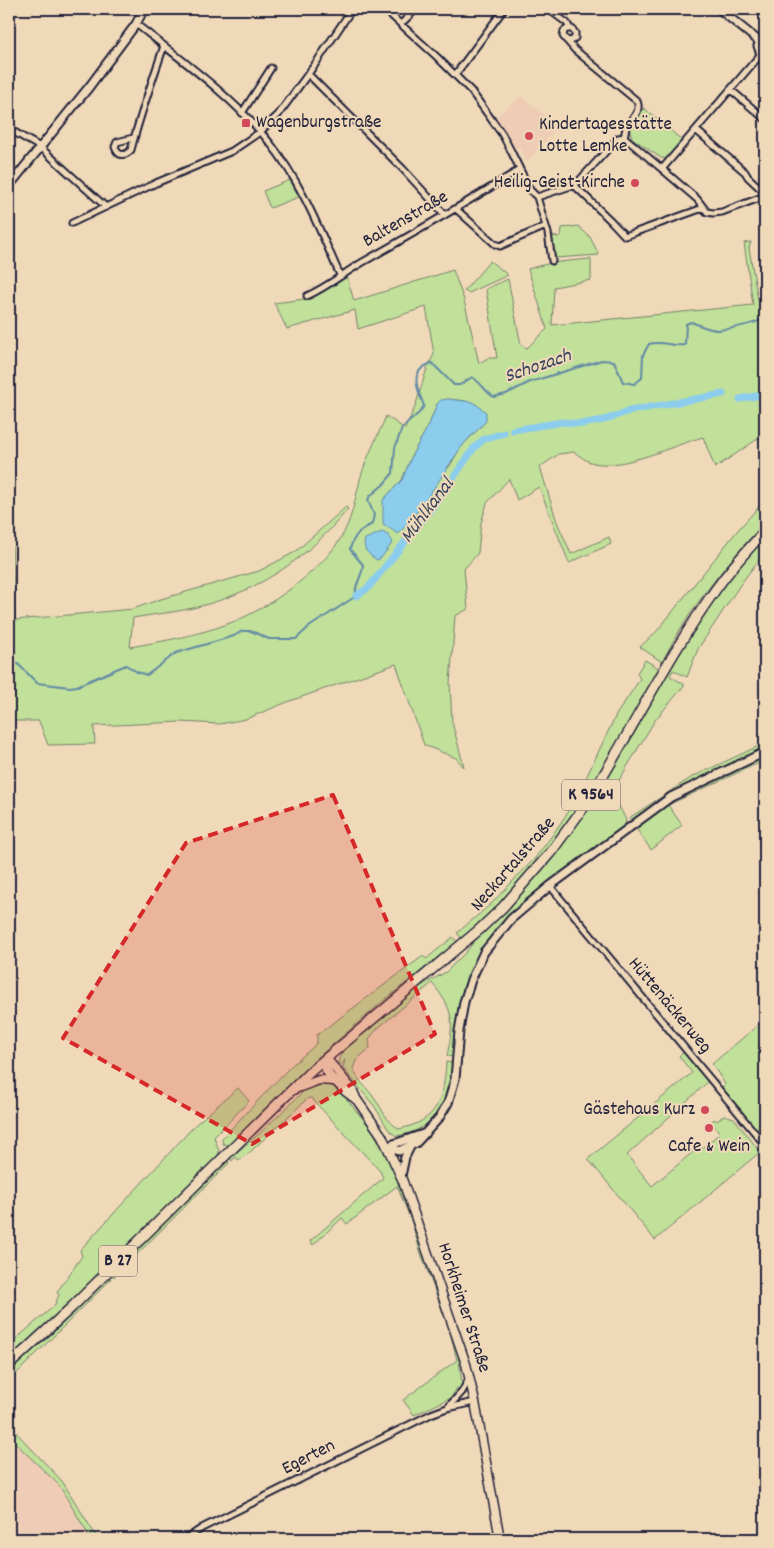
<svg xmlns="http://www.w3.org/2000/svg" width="774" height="1548" font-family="Dekko,sans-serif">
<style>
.built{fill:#eeccb5}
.green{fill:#c1e099;stroke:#72816a;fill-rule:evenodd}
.water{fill:#8ccdee;stroke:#6289a6}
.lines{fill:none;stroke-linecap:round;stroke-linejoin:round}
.stream{stroke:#6289a6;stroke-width:2}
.canal{stroke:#8ccdee;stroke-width:7}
.minor-casing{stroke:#22223b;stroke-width:9}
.tertiary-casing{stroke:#22223b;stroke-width:11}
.secondary-casing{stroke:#22223b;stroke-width:11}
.primary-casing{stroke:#22223b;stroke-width:12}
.minor{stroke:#f0d9b9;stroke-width:5}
.tertiary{stroke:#f0d9b9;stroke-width:7}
.secondary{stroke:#f0d9b9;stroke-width:8}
.primary{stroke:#f0d9b9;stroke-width:9}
.marked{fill:#d62828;fill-opacity:0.2;stroke:#d62828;stroke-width:4;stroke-dasharray:10 6;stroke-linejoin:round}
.poi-dot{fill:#d1495b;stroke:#f0d9b9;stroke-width:2}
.labels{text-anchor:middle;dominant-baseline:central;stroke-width:4;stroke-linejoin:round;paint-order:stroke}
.shield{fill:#f0d9b9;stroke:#605961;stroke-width:1}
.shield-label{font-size:18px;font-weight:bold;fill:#22223b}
.poi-label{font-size:19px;fill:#22223b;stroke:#f0d9b9;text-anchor:start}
.street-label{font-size:19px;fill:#22223b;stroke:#f0d9b9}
.water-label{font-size:20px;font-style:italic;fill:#37445f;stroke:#f0d9b9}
</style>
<rect width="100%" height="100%" fill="#f0d9b9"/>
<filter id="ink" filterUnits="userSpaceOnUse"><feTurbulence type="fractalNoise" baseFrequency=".02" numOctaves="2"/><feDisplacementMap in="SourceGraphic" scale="10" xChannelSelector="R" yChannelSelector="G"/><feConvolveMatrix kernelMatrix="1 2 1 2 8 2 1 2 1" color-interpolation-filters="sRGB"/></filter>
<g filter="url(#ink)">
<path class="built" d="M521 96 558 126 527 162 519 147 515 149 496 117Z
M9 1434 50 1474 95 1539H9Z"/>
<path class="green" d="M644 108 684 142 670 159 661 158 632 138 629 127Z
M290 180 299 197 270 208 263 191Z
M578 226 590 237 599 255 555 258 551 236 561 237 562 228Z
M751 242 749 248 758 300 765 299V434L715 468 703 437C674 445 623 470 594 463 587 462 580 456 574 452L559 454 540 467 557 522 571 554 609 537 611 544 569 563 539 487 517 500 509 479 487 503 481 523 478 553 464 569 468 609 455 616 450 683 452 722 464 767 456 758 424 745 396 664 290 701 246 719 220 724 180 722 94 726 95 744 48 745 39 721H9V542H12L15 620 133 609 161 599 259 571 295 552 346 507 348 509C309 557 261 590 201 606 179 612 155 614 133 618L130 647C164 641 199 635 230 623 266 610 318 573 339 541 352 521 355 499 361 476 367 456 378 436 386 416L405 429 415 407 427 368 434 354 426 307 358 329 355 310 287 329 274 303 305 299 347 277 354 301 453 270 464 300 479 363 488 358H497L486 289 508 279 521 345 527 348 547 329 528 269C549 262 569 261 591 259V280L554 287 552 325 753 305 744 243ZM448 399 465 401 486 421 460 448 451 464 427 496 413 518 383 500 402 480 413 453 429 425 437 404Z
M490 261 508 275 469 293 464 291Z
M765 500V522C726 564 688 610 662 662L640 647 657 631 737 531Z
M765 536V552L742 582 698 649 687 677 673 670 670 676 684 684V686L655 720 612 792 626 820 625 825 527 898 496 928 477 958 466 983 454 1057 447 1056C454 1021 455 1011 432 983L378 1028 369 1039 370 1048 357 1059 353 1068C357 1081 367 1087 374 1098 385 1112 383 1118 399 1129 438 1121 444 1098 446 1062L453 1063C449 1101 437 1130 396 1136L388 1129 375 1107 343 1068 345 1060 339 1068C336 1058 343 1051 350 1045L417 988 446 972 466 952 473 943 511 905 549 861 587 810 606 780 676 657 696 626 733 574Z
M645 660 660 669C636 710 614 752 589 792 554 847 511 897 462 939L457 933 491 904 535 858 551 837 566 815 584 782 616 715 640 679 637 673Z
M765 743V760L668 805 682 825 651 850 629 818 692 777Z
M453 937 457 942 381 1003 309 1065 231 1144 227 1145 223 1144 222 1139 226 1134 290 1067 313 1047 317 1042V1035L423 956 426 959Z
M765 1019V1141L720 1089 725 1084 712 1064Z
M685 1051 709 1081 627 1155 652 1186 699 1147 701 1149 720 1133 711 1122 714 1119 717 1121 724 1115 734 1118 760 1152 655 1240 588 1159 692 1073 679 1056Z
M320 1083 331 1084 339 1090 373 1131 392 1167 412 1217 458 1351 462 1385 460 1389 457 1388 451 1398 414 1415 403 1400 457 1360 449 1328 420 1251 411 1220 397 1186 347 1224 342 1218 313 1245 310 1241 383 1178 380 1171 311 1098 307 1099 249 1153 239 1160 235 1157 232 1161 230 1158 260 1133 305 1090 312 1087 320 1085Z
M238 1088 249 1101 214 1137 219 1151 218 1156 85 1289 9 1360V1345L54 1306 59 1295 57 1292 82 1256 80 1250 196 1124Z
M228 1161 229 1163 114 1277 112 1274Z
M109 1277 111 1279 9 1381V1371L53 1333Z
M9 1425 62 1481 98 1539H91L59 1485 9 1437Z"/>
<path class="water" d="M448 399 473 402 486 412V421C478 430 467 439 460 449 440 478 422 509 398 534L383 524V500L402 480 413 453 429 425 437 404 441 400Z
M382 532 388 535 393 542 381 558 377 560C368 554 362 550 365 539Z"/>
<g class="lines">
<path class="stream" d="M9 655 37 683 70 687 77 686 126 665 137 672 147 675 176 653 234 636 242 631H251L269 639H296L309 627 356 596C354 582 362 580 363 565L350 549C354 535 359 531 372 524L374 515 368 500 370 496 383 485 393 473 395 448 402 428 419 413 424 406C417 388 408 371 432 363L454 385H460L472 377C481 382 485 392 494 397L506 394 530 382 602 360 614 361 623 382 634 384 642 378 643 355 649 344C663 340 670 347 685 345L686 324 691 322C699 325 709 330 718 330 730 329 755 324 765 318"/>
<path class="canal" d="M740 399 765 394
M513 430 563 422 581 424 604 420 629 411 723 394
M356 596 368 588 433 507 474 448 484 439 504 433"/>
<defs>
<path id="minor" d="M384 9 437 57 471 91 502 134 511 151 530 190 537 197 548 233 552 261
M548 9 567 23 570 29
M136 24C182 60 234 98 270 143 301 182 320 231 340 275
M401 24 416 9
M566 40 571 41 575 38V33L572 29H567L564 31 563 36 575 50 637 101C642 113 630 119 626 128 625 131 625 134 624 137
M308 74 403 169 445 215
M455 75 504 9
M731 90 765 119
M242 113 271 68
M9 129 40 147 106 207
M697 131 745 172 748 177 765 193
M133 138 117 142 115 147C118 156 124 157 131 150 140 115 152 81 164 46
M662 169 697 199 707 212 713 213 722 212 765 196
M574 185 611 221 625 236 703 208
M537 197 574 185 579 181 618 138 624 137 662 169 761 54
M456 209 495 244 500 246 546 226
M72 223 156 183 232 151 260 132 278 115 316 63 352 9
M307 296C327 287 344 273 363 262 416 232 468 202 519 170
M550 886 765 1145
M449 1406 462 1392 469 1379
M186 1539 202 1528 431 1414 447 1408 475 1402"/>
<path id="tertiary" d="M719 9 760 42
M765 39 760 42 758 46 761 54 765 56
M9 186 89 87 136 24 144 9
M388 1146 399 1151 416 1143 439 1118 448 1103 455 1079 459 1031 464 1002 471 980 484 952 511 919 550 886 671 797 765 752
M388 1146 426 1133
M401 1176 405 1157 410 1147"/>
<path id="secondary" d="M326 1058 325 1068 329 1075 345 1091 357 1100 382 1136 402 1179 415 1216 466 1364 475 1402 500 1539
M326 1058 352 1089 356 1098
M295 1089 319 1080 333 1081"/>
<path id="primary" d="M9 1365 72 1307 311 1071 480 929 503 907 551 852 586 804C631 733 667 657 716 589 731 568 748 549 765 531"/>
</defs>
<use href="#minor" class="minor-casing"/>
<use href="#tertiary" class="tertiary-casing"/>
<use href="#secondary" class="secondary-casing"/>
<use href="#primary" class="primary-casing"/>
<use href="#minor" class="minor"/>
<use href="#tertiary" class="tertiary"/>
<use href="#secondary" class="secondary"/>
<use href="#primary" class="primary"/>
</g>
</g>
<path class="marked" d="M333 795 435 1034 252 1144 63 1038 186 843Z"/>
<g class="poi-dot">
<rect x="241" y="118" width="10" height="10" rx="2.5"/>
<circle cx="529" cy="136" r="5"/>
<circle cx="635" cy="183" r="5"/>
<circle cx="705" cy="1110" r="5"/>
<circle cx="709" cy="1128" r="5"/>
</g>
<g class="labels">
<g class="shield">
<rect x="562" y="779.5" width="58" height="31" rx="4"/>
<rect x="99" y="1245.5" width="38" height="31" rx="4"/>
</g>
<g class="shield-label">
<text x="591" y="795">K 9564</text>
<text x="118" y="1261">B 27</text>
</g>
<g class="poi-label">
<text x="256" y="123">Wagenburgstraße</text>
<text x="539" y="125">Kindertagesstätte<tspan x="539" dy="22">Lotte Lemke</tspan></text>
<text x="625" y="183" text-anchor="end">Heilig-Geist-Kirche</text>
<text x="695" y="1110" text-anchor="end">Gästehaus Kurz</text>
<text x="709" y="1147" text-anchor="middle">Cafe &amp; Wein</text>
</g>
<g class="street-label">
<text transform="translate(406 220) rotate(-30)">Baltenstraße</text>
<text transform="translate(514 865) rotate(-49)">Neckartalstraße</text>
<text transform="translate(669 1006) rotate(50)">Hüttenäckerweg</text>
<text transform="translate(463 1308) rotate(72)">Horkheimer Straße</text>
<text transform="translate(309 1458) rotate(-27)">Egerten</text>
</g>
<g class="water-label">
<text transform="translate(538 367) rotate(-19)">Schozach</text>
<text transform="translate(428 511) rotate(-53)">Mühlkanal</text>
</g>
</g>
<rect width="774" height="1548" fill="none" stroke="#f0d9b9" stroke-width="30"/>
<rect x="15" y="15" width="744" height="1518" fill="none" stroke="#22223b" stroke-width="2" filter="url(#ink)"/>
</svg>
